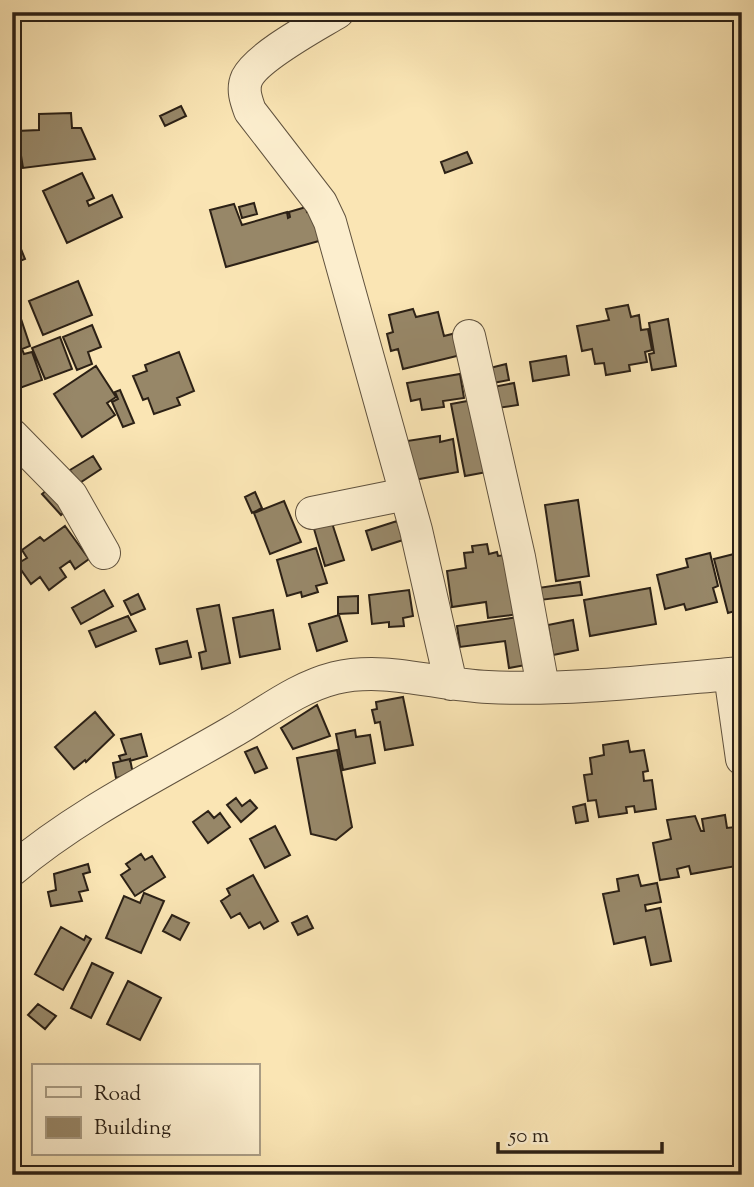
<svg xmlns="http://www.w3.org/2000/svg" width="754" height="1187" font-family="'Sorts Mill Goudy',serif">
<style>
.building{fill:#978768;stroke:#2c2116;stroke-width:2}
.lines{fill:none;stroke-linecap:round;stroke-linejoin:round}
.minor-casing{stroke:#60523e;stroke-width:34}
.minor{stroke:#fceece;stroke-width:32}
</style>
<rect width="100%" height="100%" fill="#fae5b4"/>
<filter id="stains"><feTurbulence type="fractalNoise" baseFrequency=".00286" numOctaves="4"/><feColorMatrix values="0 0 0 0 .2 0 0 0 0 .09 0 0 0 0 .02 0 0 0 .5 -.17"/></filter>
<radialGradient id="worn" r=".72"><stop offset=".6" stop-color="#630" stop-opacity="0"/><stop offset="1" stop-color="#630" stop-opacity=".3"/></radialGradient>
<path class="building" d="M181 106 186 116 165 126 160 116Z
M71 113 72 128H81L95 159 23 168 17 131 39 130V114Z
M467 152 472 163 445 173 441 162Z
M82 173 94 198 87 201 89 206 112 195 122 217 67 243 43 191Z
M254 203 257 214 242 218 239 207Z
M234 204 242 225 287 212 288 218 290 217 289 212 306 207 307 212 318 210 326 239 226 267 210 210Z
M12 227 25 259 12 264Z
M78 281 92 315 43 335 29 301Z
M628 305 631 317 639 315 641 330 648 329 652 350 645 352 647 362 629 365 630 371 606 375 604 363 595 364 592 349 582 351 577 326 609 320 606 309Z
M12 306 16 317 20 316 30 346 22 349 24 354 32 352 42 380 17 389 12 375Z
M413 309 416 317 438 312 444 336 460 332 465 354 403 369 398 349 391 351 387 334 393 332 389 315Z
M668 319 676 366 652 370 649 354 654 353 649 323Z
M92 325 101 347 88 352 92 364 77 370 63 337Z
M60 337 72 369 45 379 32 348Z
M179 352 194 391 177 398 180 405 154 414 148 398 143 400 133 376 147 371 145 365Z
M566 356 569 375 533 381 530 362Z
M506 364 509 380 493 383 490 368Z
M96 366 116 397 107 403 115 415 82 437 54 394Z
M460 374 464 398 443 401 444 407 422 410 420 399 411 401 407 383Z
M514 383 518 405 497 408 493 387Z
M120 390 134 423 123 427 112 402 118 399 115 392Z
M473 400 487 472 465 476 451 404Z
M440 436V442L453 439 458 472 414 480 407 441Z
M93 456 101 469 78 484 70 470Z
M54 484 73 505 61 515 42 494Z
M255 492 262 508 252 513 245 497Z
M578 500 589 576 556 581 545 505Z
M284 501 301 542 270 554 254 513Z
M397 521 403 540 372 550 366 531Z
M332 523 344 560 325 566 314 529Z
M65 526 89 559 75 569 70 561 60 568 66 577 49 590 40 577 31 584 17 564 27 558 22 550 40 537 44 541Z
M487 544 489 554 497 552 498 556 505 555 519 614 488 618 486 602 452 607 447 571 466 568 464 553 473 552 472 546Z
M316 548 327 583 316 586 318 592 302 597 301 592 287 596 277 560Z
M710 553 718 586 713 588 717 602 686 610 684 604 665 609 657 575 688 567 686 559Z
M734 554 742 584V609L728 613 714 559Z
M580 582 582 595 540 600 538 588Z
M650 588 656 624 590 636 584 600Z
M104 590 113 606 81 624 72 608Z
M409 590 413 616 403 618 404 626 389 627V622L372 624 369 595Z
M138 594 145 609 131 615 124 601Z
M358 596V613L338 614V597Z
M219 605 230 663 202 669 199 653 206 651 197 609Z
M273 610 280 649 240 657 233 618Z
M339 615 347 641 317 651 309 624Z
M128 616 136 631 96 647 89 631Z
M525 616 531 664 509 668 505 641 460 647 457 626Z
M573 620 578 650 553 655 548 625Z
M187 641 191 657 160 664 156 649Z
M403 697 413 745 385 750 380 722 375 723 372 710 377 709 376 702Z
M317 705 330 736 293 749 281 728Z
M95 712 114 735 86 762 85 760 74 769 55 747Z
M355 730 356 737 370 735 375 763 343 770 336 734Z
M141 734 147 756 130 761V759L121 761 119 756 126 754 121 739Z
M628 741 630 752 644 750 648 771 643 772 644 781 652 780 656 809 635 812 634 806 626 807 627 813 599 817 596 800 588 801 584 775 592 774 590 758 604 755 603 745Z
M257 747 267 768 255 773 245 752Z
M337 750 352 827 336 840 311 834 297 758Z
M130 759 133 774 116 778 113 763Z
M236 798 242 806 250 800 257 808 241 822 227 805Z
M585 804 588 821 576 823 573 807Z
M208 811 214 818 220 813 230 827 208 843 193 822Z
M725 815 727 828 735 827 742 853V865L691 874 689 866 677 869 679 877 660 880 653 843 671 839 667 820 695 816 701 831H704L702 819Z
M275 826 290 855 265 868 250 839Z
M141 854 145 860 152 856 165 877 135 896 121 875 130 869 126 864Z
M88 864 90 872 83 874 88 890 79 892 82 901 51 906 48 892 56 890 54 874Z
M253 875 278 921 264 929 260 922 249 928 240 913 231 918 221 901 230 895 227 889Z
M638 875 641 886 657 883 661 902 645 905 646 911 660 908 671 961 651 965 645 937 614 944 603 894 619 891 617 879Z
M144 893 164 901 141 953 106 938 124 896 140 903Z
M172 915 189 923 180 940 163 931Z
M307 916 313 928 298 935 292 923Z
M61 927 84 940 86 936 91 939 63 990 35 974Z
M92 963 113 973 91 1018 71 1008Z
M128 981 161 998 140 1040 107 1024Z
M38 1004 56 1016 45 1029 28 1015Z"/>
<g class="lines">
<defs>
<path id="minor" d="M338 12C315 26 258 56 247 78 242 89 246 100 250 111L321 203 330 222 416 530 451 684
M469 336 519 557 543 687
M12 435 71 495 104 553
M312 513 406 494
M730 674 742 759
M12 870C78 814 158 775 232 732 267 712 296 688 335 678 386 666 436 685 488 687 572 691 658 680 742 673"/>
</defs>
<use href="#minor" class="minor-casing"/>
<use href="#minor" class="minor"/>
</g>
<rect width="754" height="1187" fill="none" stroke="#fae5b4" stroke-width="42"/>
<rect x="14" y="14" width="726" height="1159" fill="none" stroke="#2c2116" stroke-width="3.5"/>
<rect x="21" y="21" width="712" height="1145" fill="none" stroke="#2c2116" stroke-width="2"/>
<rect x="32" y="1064" width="228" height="91" fill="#fceece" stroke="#a99c84" stroke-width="2"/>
<rect x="46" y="1087" width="35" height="10" fill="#fceece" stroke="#a99c84" stroke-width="2"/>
<text x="94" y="1100" font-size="21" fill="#2c2116">Road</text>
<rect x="46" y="1117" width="35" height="21" fill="#978768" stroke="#a99c84" stroke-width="2"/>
<text x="94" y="1134" font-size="21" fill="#2c2116">Building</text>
<path d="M498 1142v10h164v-10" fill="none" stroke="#2c2116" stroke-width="3.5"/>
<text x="509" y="1142" font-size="21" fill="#2c2116" stroke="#fceece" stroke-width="5" paint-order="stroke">50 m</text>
<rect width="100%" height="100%" filter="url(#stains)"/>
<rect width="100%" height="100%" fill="url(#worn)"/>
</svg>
